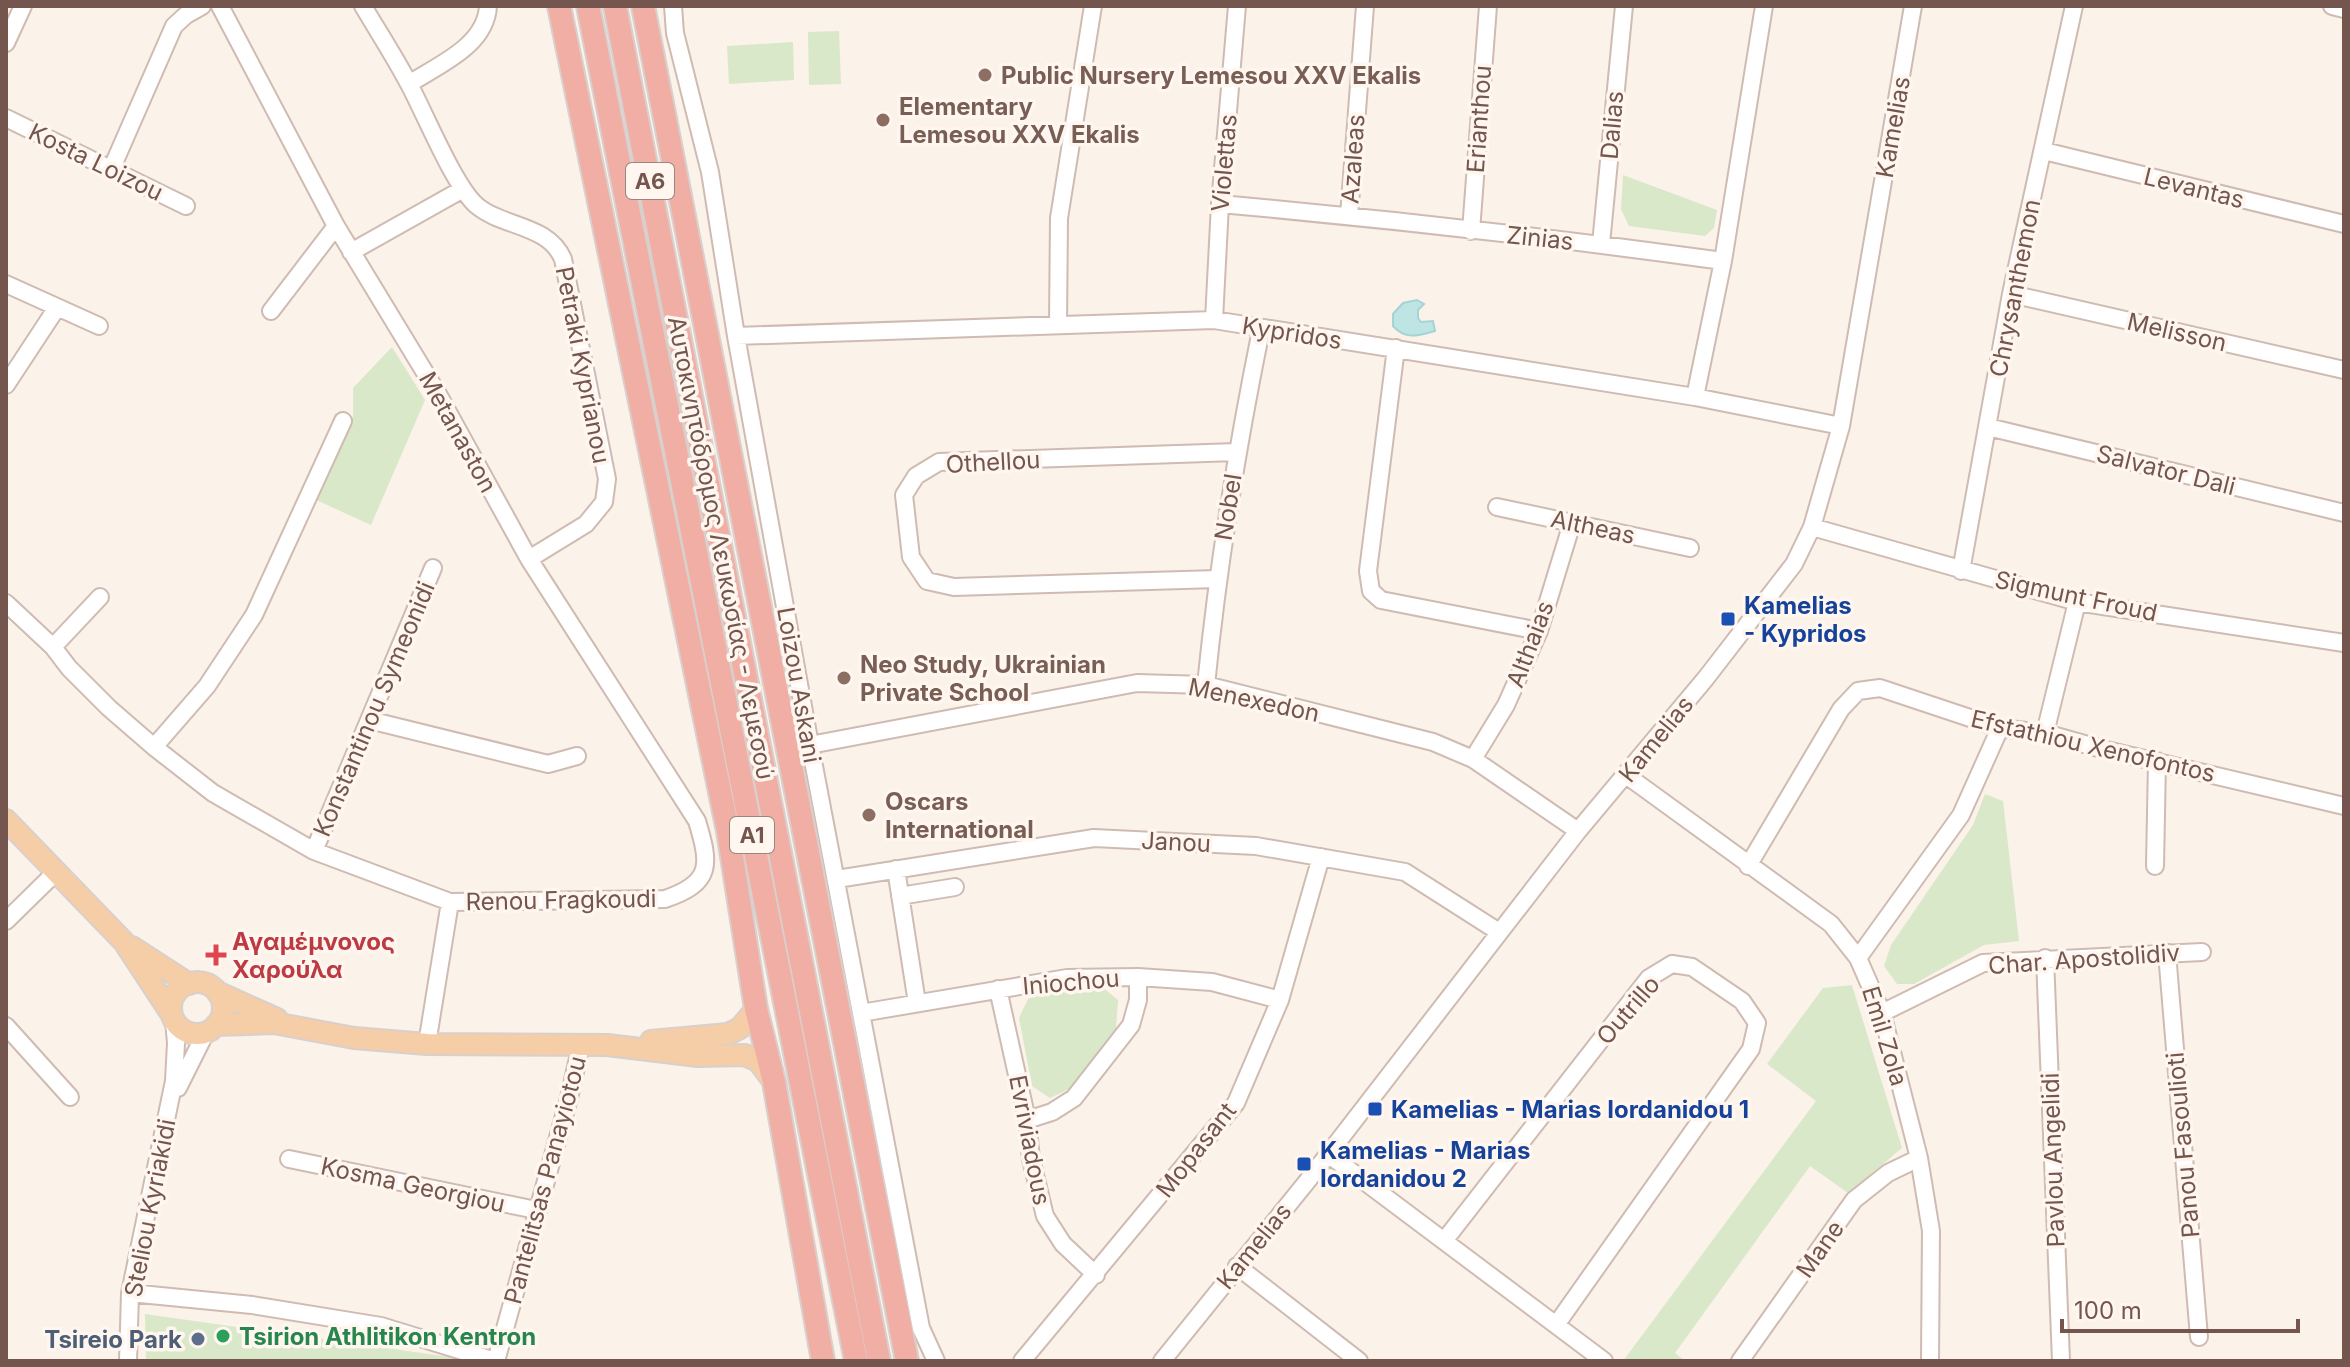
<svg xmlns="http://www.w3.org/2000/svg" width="2350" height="1367" font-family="Inter,sans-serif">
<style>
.green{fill:#d9e8c8}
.water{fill:#bee4e4;stroke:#a5d4d5;stroke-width:2}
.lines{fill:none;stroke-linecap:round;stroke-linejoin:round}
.minor-casing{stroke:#cfbbb2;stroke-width:20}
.major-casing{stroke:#d8d0cd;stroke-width:24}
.highway-casing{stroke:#d8d0cd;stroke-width:26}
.minor{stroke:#fff;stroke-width:16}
.major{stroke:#f5cda6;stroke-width:20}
.highway{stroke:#f1aea4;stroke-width:22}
.education-dot{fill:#8d6e63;stroke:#fef6ef;stroke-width:3}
.transit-dot{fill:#1a4fb4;stroke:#fef6ef;stroke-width:3}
.health-dot{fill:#e0444e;stroke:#fef6ef;stroke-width:3}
.leisure-dot{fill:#2e9e5b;stroke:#fef6ef;stroke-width:3}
.service-dot{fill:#5c6f8a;stroke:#fef6ef;stroke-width:3}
.labels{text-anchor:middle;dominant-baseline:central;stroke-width:7;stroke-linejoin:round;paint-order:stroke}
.shield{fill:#fef6ef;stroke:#9d867e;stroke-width:2}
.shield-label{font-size:22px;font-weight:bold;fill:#74564e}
.education-label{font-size:24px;font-weight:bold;fill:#785e54;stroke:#fef6ef;text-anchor:start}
.street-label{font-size:24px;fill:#74564e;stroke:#fef6ef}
.transit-label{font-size:24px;font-weight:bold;fill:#164399;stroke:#fef6ef;text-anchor:start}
.health-label{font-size:24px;font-weight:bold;fill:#be3a42;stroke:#fef6ef;text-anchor:start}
.leisure-label{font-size:24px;font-weight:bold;fill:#27864d;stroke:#fef6ef;text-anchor:start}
.service-label{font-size:24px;font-weight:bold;fill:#4e5e75;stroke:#fef6ef;text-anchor:end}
</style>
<rect width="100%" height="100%" fill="#fbf2e9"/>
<path class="green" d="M839 31 841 84 809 85 808 32Z
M793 42 794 80 729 84 727 46Z
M1623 175 1717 210 1714 228 1705 236 1629 226 1621 209Z
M392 347 425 400 371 525 314 499 353 417V388Z
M1985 794 2003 801 2019 941 1984 945 1914 984H1897L1884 966 1891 945 1973 825Z
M1852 985 1902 1148 1848 1193 1810 1166 1675 1353 1685 1361H1623L1816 1101 1767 1064 1823 988Z
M1102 987 1118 1000 1116 1029 1071 1088 1050 1098 1032 1086 1019 1018 1028 999 1050 990Z
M145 1314 457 1358 464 1361H146Z"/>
<path class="water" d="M1417 300 1424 304 1418 310V318L1421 322 1433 321 1435 331C1417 336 1406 340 1393 326V314L1403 303Z"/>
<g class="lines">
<defs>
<path id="minor" d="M363 6C379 33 396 59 410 86 426 116 454 185 476 205 503 228 548 224 563 259L607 479 604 502 586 524 529 559
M673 6 675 33 710 172 736 336 810 745 921 1328 936 1361
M2332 6 2344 9
M6 43 23 6
M409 84C438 65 486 46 488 6
M6 118 186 206
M2044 151 2344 224
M111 170 174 26 186 15 202 6
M1220 204C1388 219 1556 238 1723 261L1695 397
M1349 216 1365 6
M1471 231 1488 6
M1601 244 1624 6
M351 252 463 189
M1723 261 1764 6
M6 284 99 326
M2011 294 2344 370
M271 311 336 226
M1214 320 1220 204 1237 6
M1058 325 1059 218 1093 6
M736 336 1214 320 1695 397 1841 426
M1396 348 1368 571 1371 591 1381 600 1539 631
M6 385 56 309
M1988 427 2344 513
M1497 507 1690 548
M1812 527 2077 602 2344 643
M1961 571 2011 294 2074 6
M1217 579 954 587 927 581 911 557 904 495 916 476 939 462 1236 452
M6 603 53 647 69 668 109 708 154 747 213 793 314 851 450 902 665 899C713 883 710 864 697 821L529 559 438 394 336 226 220 6
M53 647 100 597
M1206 685C1218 565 1237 448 1261 330
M369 720 548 764 577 756
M2045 733 2077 602
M810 745 1137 683 1206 685 1433 742 1473 759 1578 831
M154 747 207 686 254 615 343 421
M1473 759 1506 705 1539 631 1572 523
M1626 775 1831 924 1858 958 1882 1013 1919 1158 1931 1231 1930 1361
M314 851 433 568
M1748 866 1841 709 1858 691 1880 688 2000 728 2045 733 2102 749 2344 806
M2155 866 2157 761
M896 869 917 1003
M837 879 1094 838 1256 846 1405 872 1499 932
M900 896 955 887
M6 921 56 872
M2167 953 2199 1337
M1858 958 1961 815 2000 728
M2045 958 2061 1361
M998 989 1027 1120 1031 1159 1045 1216 1063 1244 1096 1275
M861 1013 1067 978 1138 977 1212 982 1280 1000
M1882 1013 1983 963 2202 952
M6 1026 70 1097
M427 1044 450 902
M178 1088 206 1032
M1027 1120 1052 1112 1074 1098 1131 1025 1138 1000V977
M1328 1154 1604 1361
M289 1159 536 1210
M1444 1241 1649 978 1672 964 1692 967 1742 1001 1757 1023 1751 1049 1556 1325
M1237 1266 1359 1361
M130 1293 252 1305 381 1326 495 1361
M128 1361 130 1293 174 1081 176 1043 174 1020
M496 1361 569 1098 581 1045
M1022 1361 1236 1103 1280 1000 1321 857
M1162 1361 1309 1179 1578 831 1706 678 1794 564 1812 527 1841 426 1913 6
M1740 1361 1854 1200 1888 1173 1919 1158"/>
<path id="major" d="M6 820 124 942 172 1015
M132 947 189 984
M171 1008a26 26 0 1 1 52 0a26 26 0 1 1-52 0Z
M217 992 277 1019
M216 1025 274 1023 354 1038 427 1044 607 1045 698 1056 745 1055 758 1061 774 1082
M651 1041 728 1034 740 1028 756 1009"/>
<path id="highway" d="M559 6 728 831 756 1009 774 1082 823 1361
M588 6 856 1361
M615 6 879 1361
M643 6 907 1361"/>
</defs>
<use href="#minor" class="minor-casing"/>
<use href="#major" class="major-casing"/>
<use href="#highway" class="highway-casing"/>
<use href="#minor" class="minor"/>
<use href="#major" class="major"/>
<use href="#highway" class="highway"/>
</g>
<g class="education-dot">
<circle cx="985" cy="75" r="8"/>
<circle cx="883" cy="120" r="8"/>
<circle cx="844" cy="678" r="8"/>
<circle cx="869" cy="815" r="8"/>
</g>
<g class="transit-dot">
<rect x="1720" y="611" width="16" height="16" rx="4"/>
<rect x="1367" y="1101" width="16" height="16" rx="4"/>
<rect x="1296" y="1156" width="16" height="16" rx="4"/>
</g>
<path class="health-dot" d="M212 943h8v8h8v8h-8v8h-8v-8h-8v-8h8z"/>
<circle class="leisure-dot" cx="223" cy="1336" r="8"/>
<circle class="service-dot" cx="198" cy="1339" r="8"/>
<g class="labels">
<g class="shield">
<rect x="626" y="163" width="48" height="36" rx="6"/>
<rect x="730" y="817" width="44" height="36" rx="6"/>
</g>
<g class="shield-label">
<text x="650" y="181">A6</text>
<text x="752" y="835">A1</text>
</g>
<g class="education-label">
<text x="1001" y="75">Public Nursery Lemesou XXV Ekalis</text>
<text x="899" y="106">Elementary<tspan x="899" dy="28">Lemesou XXV Ekalis</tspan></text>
<text x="860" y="664">Neo Study, Ukrainian<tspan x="860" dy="28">Private School</tspan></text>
<text x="885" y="801">Oscars<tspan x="885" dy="28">International</tspan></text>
</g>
<g class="street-label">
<text transform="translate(1479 119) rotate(-86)">Erianthou</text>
<text transform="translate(1612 125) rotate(-85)">Dalias</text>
<text transform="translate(1893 127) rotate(-80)">Kamelias</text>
<text transform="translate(1353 159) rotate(-86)">Azaleas</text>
<text transform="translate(96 162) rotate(26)">Kosta Loizou</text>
<text transform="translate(1224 163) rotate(-85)">Violettas</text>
<text transform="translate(2194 188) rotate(14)">Levantas</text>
<text transform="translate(1540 238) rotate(6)">Zinias</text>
<text transform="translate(2015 288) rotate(-79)">Chrysanthemon</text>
<text transform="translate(2177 332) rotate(13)">Melisson</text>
<text transform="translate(1292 333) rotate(9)">Kypridos</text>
<text transform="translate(583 365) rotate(79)">Petraki Kyprianou</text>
<text transform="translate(458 432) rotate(61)">Metanaston</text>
<text transform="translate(993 462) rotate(-3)">Othellou</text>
<text transform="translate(2166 470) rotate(14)">Salvator Dali</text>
<text transform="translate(1228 507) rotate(-81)">Nobel</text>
<text transform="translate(1593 527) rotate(12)">Altheas</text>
<text transform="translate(721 548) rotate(79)">Αυτοκινητόδρομος Λευκωσίας - Λεμεσού</text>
<text transform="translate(2076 596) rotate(12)">Sigmunt Froud</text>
<text transform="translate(1530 644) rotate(-69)">Althaias</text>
<text transform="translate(799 685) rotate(80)">Loizou Askani</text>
<text transform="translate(1254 700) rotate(12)">Menexedon</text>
<text transform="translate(374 709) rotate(-67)">Konstantinou Symeonidi</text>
<text transform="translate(1656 739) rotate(-51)">Kamelias</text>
<text transform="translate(2093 746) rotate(13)">Efstathiou Xenofontos</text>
<text transform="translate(1176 842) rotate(3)">Janou</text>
<text transform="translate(561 900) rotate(-1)">Renou Fragkoudi</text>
<text transform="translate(2084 959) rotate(-4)">Char. Apostolidiv</text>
<text transform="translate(1071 982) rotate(-5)">Iniochou</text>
<text transform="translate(1628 1010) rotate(-49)">Outrillo</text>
<text transform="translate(1885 1036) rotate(73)">Emil Zola</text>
<text transform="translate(1030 1140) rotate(79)">Evriviadous</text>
<text transform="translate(2183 1145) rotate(-95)">Panou Fasoulioti</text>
<text transform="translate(1196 1150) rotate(-52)">Mopasant</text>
<text transform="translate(2053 1160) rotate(-92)">Pavlou Angelidi</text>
<text transform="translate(545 1180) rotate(-75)">Pantelitsas Panayiotou</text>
<text transform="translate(413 1185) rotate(12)">Kosma Georgiou</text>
<text transform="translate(150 1208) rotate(-79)">Steliou Kyriakidi</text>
<text transform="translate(1254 1246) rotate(-51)">Kamelias</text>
<text transform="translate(1820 1249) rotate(-55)">Mane</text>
</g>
<g class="transit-label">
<text x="1744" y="605">Kamelias<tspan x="1744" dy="28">- Kypridos</tspan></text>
<text x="1391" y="1109">Kamelias - Marias Iordanidou 1</text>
<text x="1320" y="1150">Kamelias - Marias<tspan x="1320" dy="28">Iordanidou 2</tspan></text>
</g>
<g class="health-label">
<text x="232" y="941">Αγαμέμνονος<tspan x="232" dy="28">Χαρούλα</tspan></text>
</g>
<g class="leisure-label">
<text x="239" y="1336">Tsirion Athlitikon Kentron</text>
</g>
<g class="service-label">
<text x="182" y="1339">Tsireio Park</text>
</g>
</g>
<rect width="2350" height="1367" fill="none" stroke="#74564e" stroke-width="16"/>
<path d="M2062 1319v12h236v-12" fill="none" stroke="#74564e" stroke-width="4"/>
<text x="2074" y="1319" font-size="24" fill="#74564e" stroke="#fef6ef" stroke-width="6" paint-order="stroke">100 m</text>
</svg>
